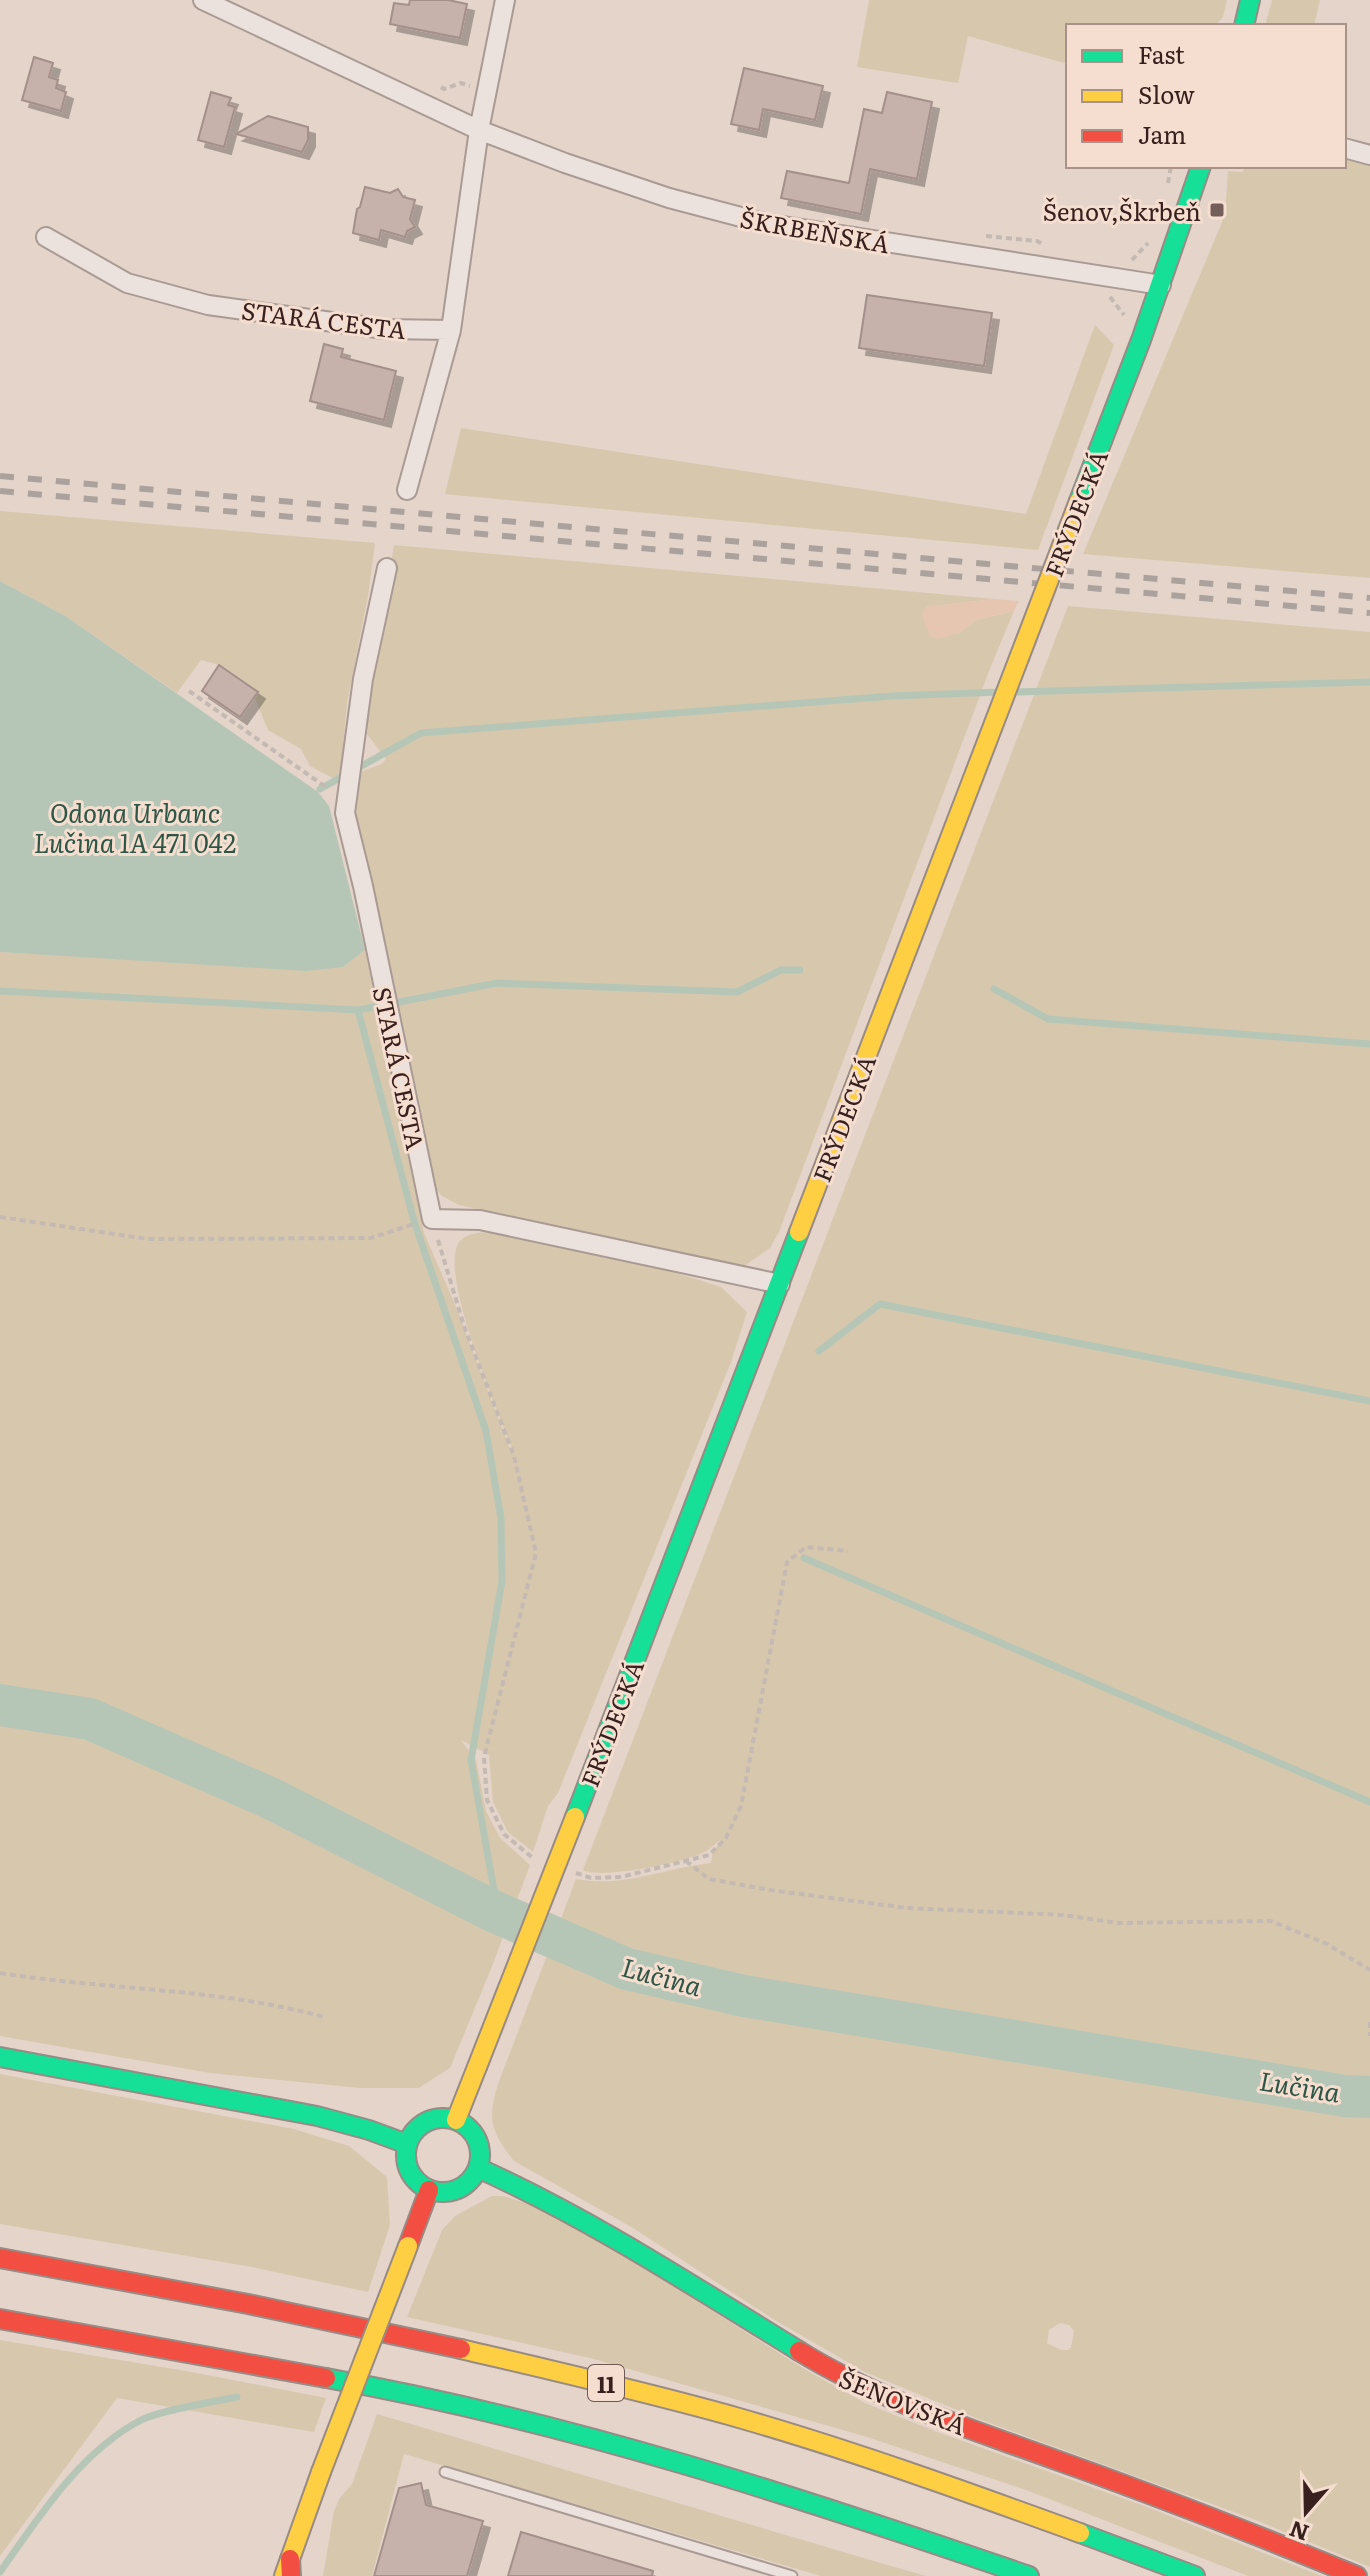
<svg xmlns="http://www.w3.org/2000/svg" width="1370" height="2576" font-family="Literata,serif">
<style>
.green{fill:#d7c8ad;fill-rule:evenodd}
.sand{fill:#e7c6b1}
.water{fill:#b6c6b6}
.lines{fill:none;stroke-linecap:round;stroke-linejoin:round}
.stream{stroke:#b6c6b6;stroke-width:7}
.river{stroke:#b6c6b6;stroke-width:42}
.building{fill:#c7b1ab;stroke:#a48f8a;stroke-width:2;filter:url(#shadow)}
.lane-casing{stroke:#a99a94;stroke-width:13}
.street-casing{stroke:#a99a94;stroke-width:22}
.fast-casing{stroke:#988a84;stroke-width:22}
.slow-casing{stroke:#988a84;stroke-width:22}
.jam-casing{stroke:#988a84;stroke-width:22}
.path{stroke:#c4b9b3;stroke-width:4;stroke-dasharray:6 4;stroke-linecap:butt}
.lane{stroke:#ece2dd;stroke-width:9}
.street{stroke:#ece2dd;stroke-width:18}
.fast{stroke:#16e098;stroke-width:18}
.slow{stroke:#ffcf43;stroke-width:18}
.jam{stroke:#f24e42;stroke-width:18}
.rail{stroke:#aba29d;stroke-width:6;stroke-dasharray:14 14;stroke-linecap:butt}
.slow-bridge-casing{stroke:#988a84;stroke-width:22;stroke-linecap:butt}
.slow-bridge{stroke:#ffcf43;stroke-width:18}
.poi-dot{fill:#745f5a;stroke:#f5ded0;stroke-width:3}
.labels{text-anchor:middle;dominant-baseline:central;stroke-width:6;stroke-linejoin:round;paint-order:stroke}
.shield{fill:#f5ded0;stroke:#705953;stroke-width:2}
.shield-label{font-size:22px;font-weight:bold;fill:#37201d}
.poi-label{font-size:24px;fill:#37201d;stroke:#f5ded0;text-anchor:end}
.street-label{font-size:24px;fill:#37201d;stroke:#f5ded0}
.water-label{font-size:26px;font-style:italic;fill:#2c5645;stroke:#f5ded0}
</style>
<defs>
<filter id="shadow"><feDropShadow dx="7" dy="7" stdDeviation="0" flood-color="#0004"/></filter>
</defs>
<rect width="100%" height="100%" fill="#e4d4ca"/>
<path class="green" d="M869 0H1227L1223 17 1215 26H1068V64L968 36 958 83 857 67Z
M1272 0H1320L1314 26H1265Z
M1344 158 1370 166V578L1083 554 1225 215 1228 171 1243 172 1245 166H1344Z
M1095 325 1114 345 1038 550 445 494 461 428 1026 514Z
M0 511 375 543 368 596 347 703 340 782 310 766 301 749 268 730 254 696 219 665 201 660 177 693 67 617 0 581Z
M394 545 994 599 925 607 959 633 976 620 1014 611 991 666 779 1232 770 1248 744 1266 675 1254 459 1205 442 1196 432 1185 353 800 357 781 362 771 382 764 386 759 364 730Z
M1068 606 1370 632V2567L1253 2519 976 2418 865 2372 773 2319 633 2228 514 2161C491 2132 487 2120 498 2084L576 1879C623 1888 665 1868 711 1863L713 1852 722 1839C718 1841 713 1847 708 1850 690 1862 600 1880 583 1870ZM1060 2323 1069 2325 1074 2331 1071 2347 1068 2350H1061L1047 2343 1049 2330Z
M365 950 424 1233 457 1309 510 1449 512 1448C499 1415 436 1268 460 1241 471 1230 487 1232 501 1234L647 1265 696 1279 721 1287 747 1312 731 1362 558 1793 548 1806 533 1852 508 1832 493 1802 489 1755 461 1740 476 1760 486 1811 500 1838 530 1865 491 1969 450 2068 419 2088H360L210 2073 0 2036V952L343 967Z
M0 2074 294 2129 349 2146 387 2177 390 2225 368 2292 252 2267 0 2224Z
M492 2196H503L530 2204 595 2237 806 2370 865 2403 932 2430 1147 2507 1322 2576H1248L1026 2490 864 2436 594 2359 407 2317 442 2230 455 2216Z
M0 2340 192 2372 326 2398 314 2432 117 2398 0 2556Z
M377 2414 884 2564 926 2576H821L404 2454 372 2576H323L334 2511 339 2499 352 2484Z"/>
<path class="sand" d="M994 599 1019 601 1014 611 976 620 959 633 938 639 930 636 922 614 925 607Z"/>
<path class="water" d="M0 581 67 617 318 792 329 806 365 950 343 967 306 971 0 952Z"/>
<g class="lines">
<path class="stream" d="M1014 692 1370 682
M320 789 421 733 892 696 1001 692
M994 989 1048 1019 1370 1044
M0 991 358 1010 497 983 737 992 781 970H800
M358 1010 414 1221 486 1431 501 1518 502 1581 471 1760 495 1896V1912
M819 1351 880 1304 1370 1401
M804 1558 1370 1802
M0 2572C39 2517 80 2452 141 2420 161 2410 212 2402 237 2397"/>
<path class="river" d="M0 1705 90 1719 270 1798 495 1912 627 1969 744 1996 1345 2096 1370 2097"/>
</g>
<path class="building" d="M410 0H448L467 4 460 38 390 24 394 3 409 5Z
M34 57 53 63 49 77 58 80 56 88 66 92 61 111 22 100Z
M744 68 823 86 815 120 763 109 759 130 731 124Z
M211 92 231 98 228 105 235 107 224 147 198 140Z
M887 92 932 102 917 179 870 169 861 214 781 198 787 171 849 183 864 109 882 113Z
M268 116 308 127V140L302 152 236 134Z
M365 187 390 193 398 189 403 197 415 200 410 219 415 227 407 231 405 237 381 230 379 240 353 233 357 209 360 207Z
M867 295 992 313 984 366 859 348Z
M324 344 343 349 341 357 396 371 384 420 310 401Z
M219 665 258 692 240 717 202 691Z
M421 2483 426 2505 483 2521 467 2576H374L399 2488Z
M521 2532 653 2571 652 2576H508Z"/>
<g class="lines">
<defs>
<path id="lane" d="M445 2472 792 2576"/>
<path id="street" d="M203 0 479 130 565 163 669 198 764 223 1161 285
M1344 148 1370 155
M46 237 127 283 208 305 384 329 451 330 407 490
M451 330 479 130 505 0
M387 568 363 679 345 813 363 886 432 1219 480 1220 780 1284"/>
<path id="fast" d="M1244 26 1250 0
M1079 501 1141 340 1201 166
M575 1817 799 1232
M0 2057 317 2116 369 2130 407 2144
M406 2155a37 37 0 1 1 74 0a37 37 0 1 1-74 0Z
M478 2168C591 2219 693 2286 799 2351
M326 2378C567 2421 799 2497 1029 2576
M1080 2533 1195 2576"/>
<path id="slow" d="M799 1232 1019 658
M456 2120 477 2067
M461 2349C554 2371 647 2392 739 2418 854 2451 967 2492 1080 2533
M284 2576 321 2472"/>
<path id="jam" d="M408 2246 429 2190
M0 2258 248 2304 461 2349
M0 2319 326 2378
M799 2351C878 2400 969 2428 1056 2460 1158 2496 1257 2535 1357 2576
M290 2559 291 2576"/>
</defs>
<use href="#lane" class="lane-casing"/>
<use href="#street" class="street-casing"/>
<use href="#fast" class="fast-casing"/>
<use href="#slow" class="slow-casing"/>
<use href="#jam" class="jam-casing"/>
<path class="path" d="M441 87 444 89 461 83 470 86
M1168 183 1171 166
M986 236 1037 241 1044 245
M1132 260 1148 243
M1110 297 1124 315
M189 691 327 788
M0 1217 148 1239 371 1238 414 1224
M438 1240 464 1326 514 1456 536 1553 484 1757 487 1800 504 1834 534 1859
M686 1861 709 1879 770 1890 907 1908 1063 1915 1118 1923 1271 1921 1327 1944 1370 1970
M576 1873 591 1878 621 1877 709 1855 726 1838 741 1806 787 1562 806 1547 848 1551
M0 1973C107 1990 219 1988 324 2017
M1370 2022V2036"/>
<use href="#lane" class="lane"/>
<use href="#street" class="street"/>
<use href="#fast" class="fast"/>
<use href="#slow" class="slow"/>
<use href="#jam" class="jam"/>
<path class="rail" d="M0 476 1370 598
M0 491 1370 613"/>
<defs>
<path id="slow-bridge" d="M1019 658 1079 501
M477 2067 575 1817
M321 2472 408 2246"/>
</defs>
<use href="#slow-bridge" class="slow-bridge-casing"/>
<use href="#slow-bridge" class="slow-bridge"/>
</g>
<rect class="poi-dot" x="1209" y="202" width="16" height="16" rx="4"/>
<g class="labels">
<rect class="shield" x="588" y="2365" width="36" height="36" rx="6"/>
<g class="shield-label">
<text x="606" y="2383">11</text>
</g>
<g class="poi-label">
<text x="1201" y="210">Šenov,Škrbeň</text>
</g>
<g class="street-label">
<text transform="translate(815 230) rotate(10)">ŠKRBEŇSKÁ</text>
<text transform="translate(324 319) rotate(7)">STARÁ CESTA</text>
<text transform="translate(1075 513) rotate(-69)">FRÝDECKÁ</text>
<text transform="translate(400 1068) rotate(78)">STARÁ CESTA</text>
<text transform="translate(843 1118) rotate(-69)">FRÝDECKÁ</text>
<text transform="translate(611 1723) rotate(-69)">FRÝDECKÁ</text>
<text transform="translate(903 2401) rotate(22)">ŠENOVSKÁ</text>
</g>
<g class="water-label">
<text x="135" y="811">Odona Urbanc<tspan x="135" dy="30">Lučina 1A 471 042</tspan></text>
<text transform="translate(662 1975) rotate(15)">Lučina</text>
<text transform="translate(1300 2085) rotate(9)">Lučina</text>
</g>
</g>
<rect x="1066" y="24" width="280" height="144" fill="#f5ded0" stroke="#a99288" stroke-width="2"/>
<rect x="1082" y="50" width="40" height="12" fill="#16e098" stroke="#a99288" stroke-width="2"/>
<text x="1138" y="64" font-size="24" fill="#37201d">Fast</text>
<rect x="1082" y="90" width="40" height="12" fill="#ffcf43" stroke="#a99288" stroke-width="2"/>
<text x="1138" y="104" font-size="24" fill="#37201d">Slow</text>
<rect x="1082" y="130" width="40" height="12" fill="#f24e42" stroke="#a99288" stroke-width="2"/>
<text x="1138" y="144" font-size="24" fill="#37201d">Jam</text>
<g transform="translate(1306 2512) rotate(200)" stroke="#f5ded0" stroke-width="6" paint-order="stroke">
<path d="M0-6L14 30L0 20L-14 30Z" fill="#37201d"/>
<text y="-12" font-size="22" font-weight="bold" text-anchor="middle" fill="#37201d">N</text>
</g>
</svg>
